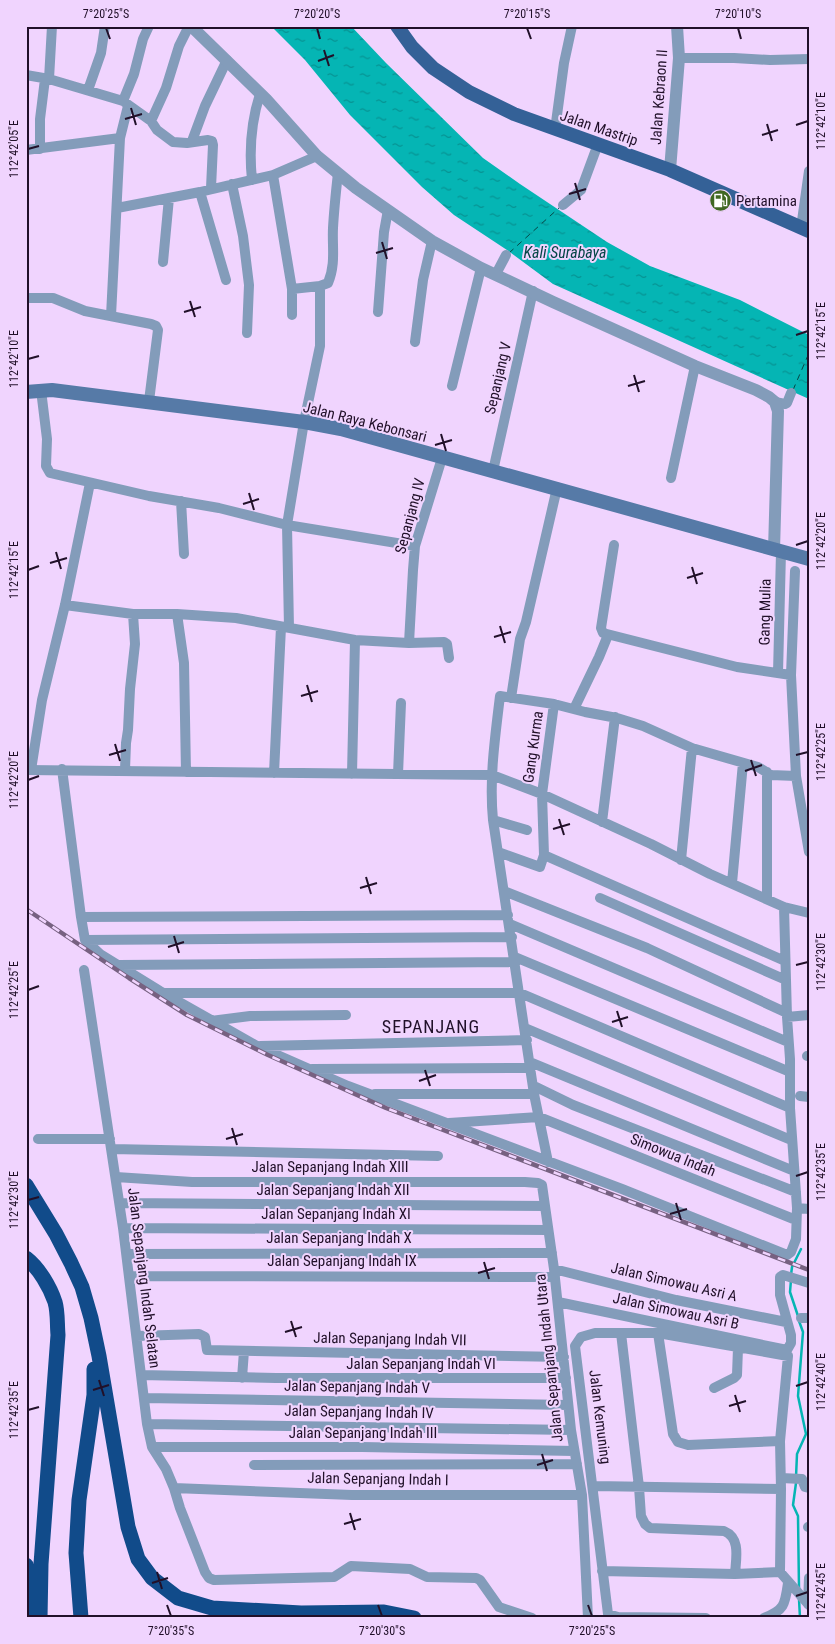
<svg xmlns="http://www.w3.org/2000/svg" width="835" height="1644" font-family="'Roboto Condensed',sans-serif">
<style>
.water{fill:url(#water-ripples)}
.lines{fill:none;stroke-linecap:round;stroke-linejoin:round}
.stream{stroke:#05b5b4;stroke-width:2.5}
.ferry{stroke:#044646;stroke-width:1;stroke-dasharray:6 5;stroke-linecap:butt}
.minor{stroke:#839cba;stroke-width:10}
.tertiary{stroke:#839cba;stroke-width:12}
.secondary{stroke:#567aa7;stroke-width:14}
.primary{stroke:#346197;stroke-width:14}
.motorway{stroke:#114b8a;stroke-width:15}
.rail-casing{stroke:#776181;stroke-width:4.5}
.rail{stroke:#f0d4fe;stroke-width:2.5;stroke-dasharray:8;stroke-linecap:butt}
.ticks{fill:none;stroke:#211029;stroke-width:2}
.labels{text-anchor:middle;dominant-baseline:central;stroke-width:4;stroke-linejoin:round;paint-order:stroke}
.street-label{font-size:15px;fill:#211029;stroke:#f0d4fe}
.poi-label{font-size:15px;fill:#211029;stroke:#f0d4fe;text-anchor:start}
.water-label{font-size:16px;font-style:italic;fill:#044646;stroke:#f0d4fe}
.quarter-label{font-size:18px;letter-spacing:1px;fill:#211029;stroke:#f0d4fe}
.neatline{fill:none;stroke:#211029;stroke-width:2}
.ticks-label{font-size:12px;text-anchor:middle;fill:#211029}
</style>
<defs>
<pattern id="water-ripples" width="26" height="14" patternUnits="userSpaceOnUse" patternTransform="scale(1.25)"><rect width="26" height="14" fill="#05b5b4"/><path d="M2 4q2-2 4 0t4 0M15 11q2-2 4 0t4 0" fill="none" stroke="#069292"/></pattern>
</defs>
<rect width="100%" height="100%" fill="#f0d4fe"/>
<path class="water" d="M271 26H351L386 63 483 158 520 184 607 242 650 266 740 300 809 335V399L553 284 507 250 454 215 422 187 350 115 305 60Z"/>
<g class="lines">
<path class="stream" d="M791 1275 792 1267 801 1249
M791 1280 790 1292 798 1316
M796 1477 797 1454 806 1434 798 1396 803 1332 799 1321
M796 1483 793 1505 798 1516 799 1588
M799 1599 800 1618"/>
<path class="ferry" d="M509 253 560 207
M793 390 809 353"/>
<path class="minor" d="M679 58H734L770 60 809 59
M26 75 49 79 123 101 151 121 157 130 173 142 187 143 208 140 212 141 213 145 211 188
M49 79 52 26
M88 90 101 53 105 26
M123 101 134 74 143 39 149 26
M151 121 166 88 179 46 189 26
M555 130 564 63 572 26
M192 141 205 106 227 60
M40 149V119L45 79
M26 150 120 138
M273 175 292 289V315
M252 180C249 151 251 122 260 94
M232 184 243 236 249 285 247 333
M200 192 226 280
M563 205 581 190 598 144
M117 208 200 192 273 175 317 156
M801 228 809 171
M163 262 169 198
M496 274 506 255
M292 289 320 286 328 283C336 264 332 247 333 228 334 210 336 191 338 173
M26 298H53L85 311 151 324 156 326 158 330 149 401
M378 312 384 232 388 210
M111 316 120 138 128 106
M415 342 423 280 432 241
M452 386 481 268
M41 390 47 439 46 466 50 473 149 496 219 508 287 525 415 546
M775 402 785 404 787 403 791 393
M493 471 533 291
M671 478 695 366
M181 501 184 554
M614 545 601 628 603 633 737 667 791 675
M795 571 791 675 796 776 809 852
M65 605 133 614H177L236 618 355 640 409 643 444 642 447 644 449 658
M177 614 184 663 186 772
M289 628 287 525 304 422 320 346V286
M409 643 413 570 415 546 442 458
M778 673 781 552
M511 698 520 639 526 622 557 488
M574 709 599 657 608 635
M62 769 81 917 85 940 100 954 160 991 257 1046 348 1086 622 1189 787 1255 791 1252 796 1239 797 1208 790 1108V1059L787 1017 784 907
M26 770 492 775 542 794 651 844 710 874 784 907 809 913
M31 770 42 700 65 605 90 483
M125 770 126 743 128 730 130 689 135 644 133 614
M767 772V899
M274 773 281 627
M352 774 355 640
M398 774 401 703
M493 820 527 830
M602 822 615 717
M498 852 540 867 544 855 542 794 554 704
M544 855 785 961
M681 860 692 748
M732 883 743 763
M504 891 647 948 787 1013
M600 898 786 980
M81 917 508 915
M510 924 788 1042
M85 940 512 937
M515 957 790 1072
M119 965 516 962
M84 970 123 1228 147 1424 152 1447 166 1469 174 1488 180 1508 205 1572 209 1578 214 1580 334 1577 351 1566 410 1569 427 1577 476 1578 480 1580 499 1607 532 1618
M164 993H520L790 1108
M787 1017 809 1015
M211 1021 250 1016 346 1015
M525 1028 791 1140
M260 1046 527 1040
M807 1056H809
M530 1062 794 1171
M312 1069 531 1068
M534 1086 573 1105 796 1192
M375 1094H534
M800 1096 809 1097
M449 1123 539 1117 796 1220
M38 1139H110
M112 1149 438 1156
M548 1162 534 1094 493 820C489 779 495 738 500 696L554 704 585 712 617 718 643 726 692 748 758 767 771 775 796 776
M116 1177 192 1182H525L538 1183 542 1185 554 1269 571 1430 582 1495 588 1618
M120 1203 545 1206
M797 1208 809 1209
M123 1228 548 1230
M127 1254 552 1253
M554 1269 676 1300 786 1322
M129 1276 555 1277
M558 1302 787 1350 791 1343V1335L780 1295V1277L783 1275 809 1283
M801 1318H809
M621 1333 639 1487 641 1516 645 1524 650 1528 724 1531C741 1538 736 1558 735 1574
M658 1333 673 1434 678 1442 688 1445 780 1441
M137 1336 199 1334 205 1337 207 1350 564 1357
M141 1375 276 1378H566
M242 1378 244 1351
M714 1388 734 1378 737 1375 738 1348
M144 1398 568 1405
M147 1424 571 1430
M152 1447H362L574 1451
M254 1465 577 1464
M781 1478 802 1479 805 1487 809 1488
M594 1486 781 1489
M174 1488 352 1495H582
M808 1527H809
M602 1571 735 1574 780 1572
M808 1604 809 1578
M706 1618 618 1617 608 1614 575 1346 581 1337 595 1333H658L788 1356 780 1441 781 1489 780 1572 809 1605
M764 1618C785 1610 785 1604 788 1583"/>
<path class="tertiary" d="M191 26 266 99 317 156 356 188 432 241 481 268 553 302 695 366 756 390 769 397 775 402 778 411 774 550
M670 170 679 58 677 26"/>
<path class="secondary" d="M26 392 52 390 304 422 341 429 809 559"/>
<path class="primary" d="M397 26 412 47 433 68 469 92 514 114 670 170 809 231"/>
<path class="motorway" d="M26 1185 56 1234 71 1263 82 1287 91 1318 99 1356 128 1527 138 1559 152 1578 178 1598 212 1608 301 1613 384 1612 414 1618
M26 1258C39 1268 50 1287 55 1302 58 1312 57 1324 58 1335L41 1564 40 1618
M26 1565 31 1616
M81 1618 76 1553 79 1500 94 1395V1369"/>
<defs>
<path id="rail" d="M26 909 129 978 187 1015 268 1055 386 1108 809 1270"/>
</defs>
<use href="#rail" class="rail-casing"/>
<use href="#rail" class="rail"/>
</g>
<path class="ticks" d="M106 28 110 39M317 28 320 39M527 28 531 39M738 28 741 39M324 50 329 66M318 61 334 55M131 108 136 125M125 119 142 114M767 124 772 141M796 125 808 121M762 135 778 130M28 149 39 146M575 183 580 200M569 194 586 189M382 242 387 259M376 253 393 248M190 301 195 317M184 312 201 307M796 335 808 331M28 359 39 356M634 375 639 392M628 386 645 381M441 434 446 451M435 445 452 440M249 493 254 510M243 504 259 499M796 545 808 541M56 552 61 569M50 563 67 558M692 567 697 584M28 570 39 566M687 578 703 573M500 626 505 643M494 637 511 632M307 685 312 702M301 696 318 691M115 744 120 761M109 755 126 750M796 755 808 752M751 760 756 776M745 771 762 765M28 780 39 776M559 819 564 835M553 829 570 824M366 877 371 894M360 888 377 883M174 936 179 953M168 947 184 942M796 965 808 962M28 990 39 986M617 1011 622 1027M612 1022 628 1017M425 1070 430 1086M419 1081 436 1075M232 1128 237 1145M226 1139 243 1134M796 1176 808 1172M28 1200 39 1197M676 1203 681 1220M670 1214 687 1209M484 1262 489 1279M478 1273 495 1268M291 1321 296 1337M285 1332 302 1327M99 1380 104 1396M796 1386 808 1382M93 1390 109 1385M735 1395 740 1412M729 1406 746 1401M28 1410 39 1407M542 1454 547 1471M537 1465 553 1460M350 1513 355 1530M344 1524 361 1519M157 1572 162 1589M152 1583 168 1578M796 1596 808 1592M167 1605 171 1616M378 1605 382 1616M588 1605 592 1616"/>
<defs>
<symbol id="fuel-disc" viewBox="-11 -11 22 22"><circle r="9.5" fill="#406723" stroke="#f0d4fe"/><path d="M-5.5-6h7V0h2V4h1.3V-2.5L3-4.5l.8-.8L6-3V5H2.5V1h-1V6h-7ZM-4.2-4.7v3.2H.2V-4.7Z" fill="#fff"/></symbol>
</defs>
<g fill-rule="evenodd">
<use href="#fuel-disc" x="708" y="188" width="25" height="25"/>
</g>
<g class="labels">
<g class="street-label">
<text transform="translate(659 97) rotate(-86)">Jalan Kebraon II</text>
<text transform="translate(599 128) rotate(19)">Jalan Mastrip</text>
<text transform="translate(498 378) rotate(-77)">Sepanjang V</text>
<text transform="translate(365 422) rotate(14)">Jalan Raya Kebonsari</text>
<text transform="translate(410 516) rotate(-75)">Sepanjang IV</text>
<text transform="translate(765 612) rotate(-89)">Gang Mulia</text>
<text transform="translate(533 747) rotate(-82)">Gang Kurma</text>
<text transform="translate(673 1155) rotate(22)">Simowua Indah</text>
<text x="330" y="1167">Jalan Sepanjang Indah XIII</text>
<text x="333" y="1190">Jalan Sepanjang Indah XII</text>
<text x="336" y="1214">Jalan Sepanjang Indah XI</text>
<text x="339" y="1238">Jalan Sepanjang Indah X</text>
<text x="342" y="1261">Jalan Sepanjang Indah IX</text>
<text transform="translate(144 1278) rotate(83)">Jalan Sepanjang Indah Selatan</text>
<text transform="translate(674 1282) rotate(13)">Jalan Simowau Asri A</text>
<text transform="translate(676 1311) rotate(12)">Jalan Simowau Asri B</text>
<text transform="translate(390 1339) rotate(1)">Jalan Sepanjang Indah VII</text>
<text transform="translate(549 1358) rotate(-96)">Jalan Sepanjang Indah Utara</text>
<text x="421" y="1364">Jalan Sepanjang Indah VI</text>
<text transform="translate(357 1387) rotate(1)">Jalan Sepanjang Indah V</text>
<text transform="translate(359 1412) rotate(1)">Jalan Sepanjang Indah IV</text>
<text transform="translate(600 1417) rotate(83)">Jalan Kemuning</text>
<text x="363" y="1433">Jalan Sepanjang Indah III</text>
<text transform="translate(378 1479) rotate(1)">Jalan Sepanjang Indah I</text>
</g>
<g class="poi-label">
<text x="736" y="201">Pertamina</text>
</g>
<g class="water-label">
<text x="565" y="252">Kali Surabaya</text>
</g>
<g class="quarter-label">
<text x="431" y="1026">SEPANJANG</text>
</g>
</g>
<rect width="835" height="1644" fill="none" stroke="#f0d4fe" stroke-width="55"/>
<rect x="28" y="28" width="780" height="1588" class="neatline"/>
<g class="ticks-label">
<text x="106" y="18">7°20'25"S</text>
<text x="317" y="18">7°20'20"S</text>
<text x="527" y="18">7°20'15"S</text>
<text x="738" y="18">7°20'10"S</text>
<text transform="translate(821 121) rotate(-90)" y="4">112°42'10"E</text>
<text transform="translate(14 149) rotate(-90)" y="4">112°42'05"E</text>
<text transform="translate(821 331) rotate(-90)" y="4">112°42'15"E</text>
<text transform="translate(14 359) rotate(-90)" y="4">112°42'10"E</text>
<text transform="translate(821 541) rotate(-90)" y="4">112°42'20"E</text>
<text transform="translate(14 570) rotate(-90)" y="4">112°42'15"E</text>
<text transform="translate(821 752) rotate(-90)" y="4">112°42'25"E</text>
<text transform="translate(14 780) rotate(-90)" y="4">112°42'20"E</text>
<text transform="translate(821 962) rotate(-90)" y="4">112°42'30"E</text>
<text transform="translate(14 990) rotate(-90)" y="4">112°42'25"E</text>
<text transform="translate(821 1172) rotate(-90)" y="4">112°42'35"E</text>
<text transform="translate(14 1200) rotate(-90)" y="4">112°42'30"E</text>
<text transform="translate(821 1382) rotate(-90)" y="4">112°42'40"E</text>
<text transform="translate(14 1410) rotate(-90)" y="4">112°42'35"E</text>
<text transform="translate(821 1592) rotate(-90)" y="4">112°42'45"E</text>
<text x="171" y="1635">7°20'35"S</text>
<text x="382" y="1635">7°20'30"S</text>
<text x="592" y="1635">7°20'25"S</text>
</g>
</svg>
